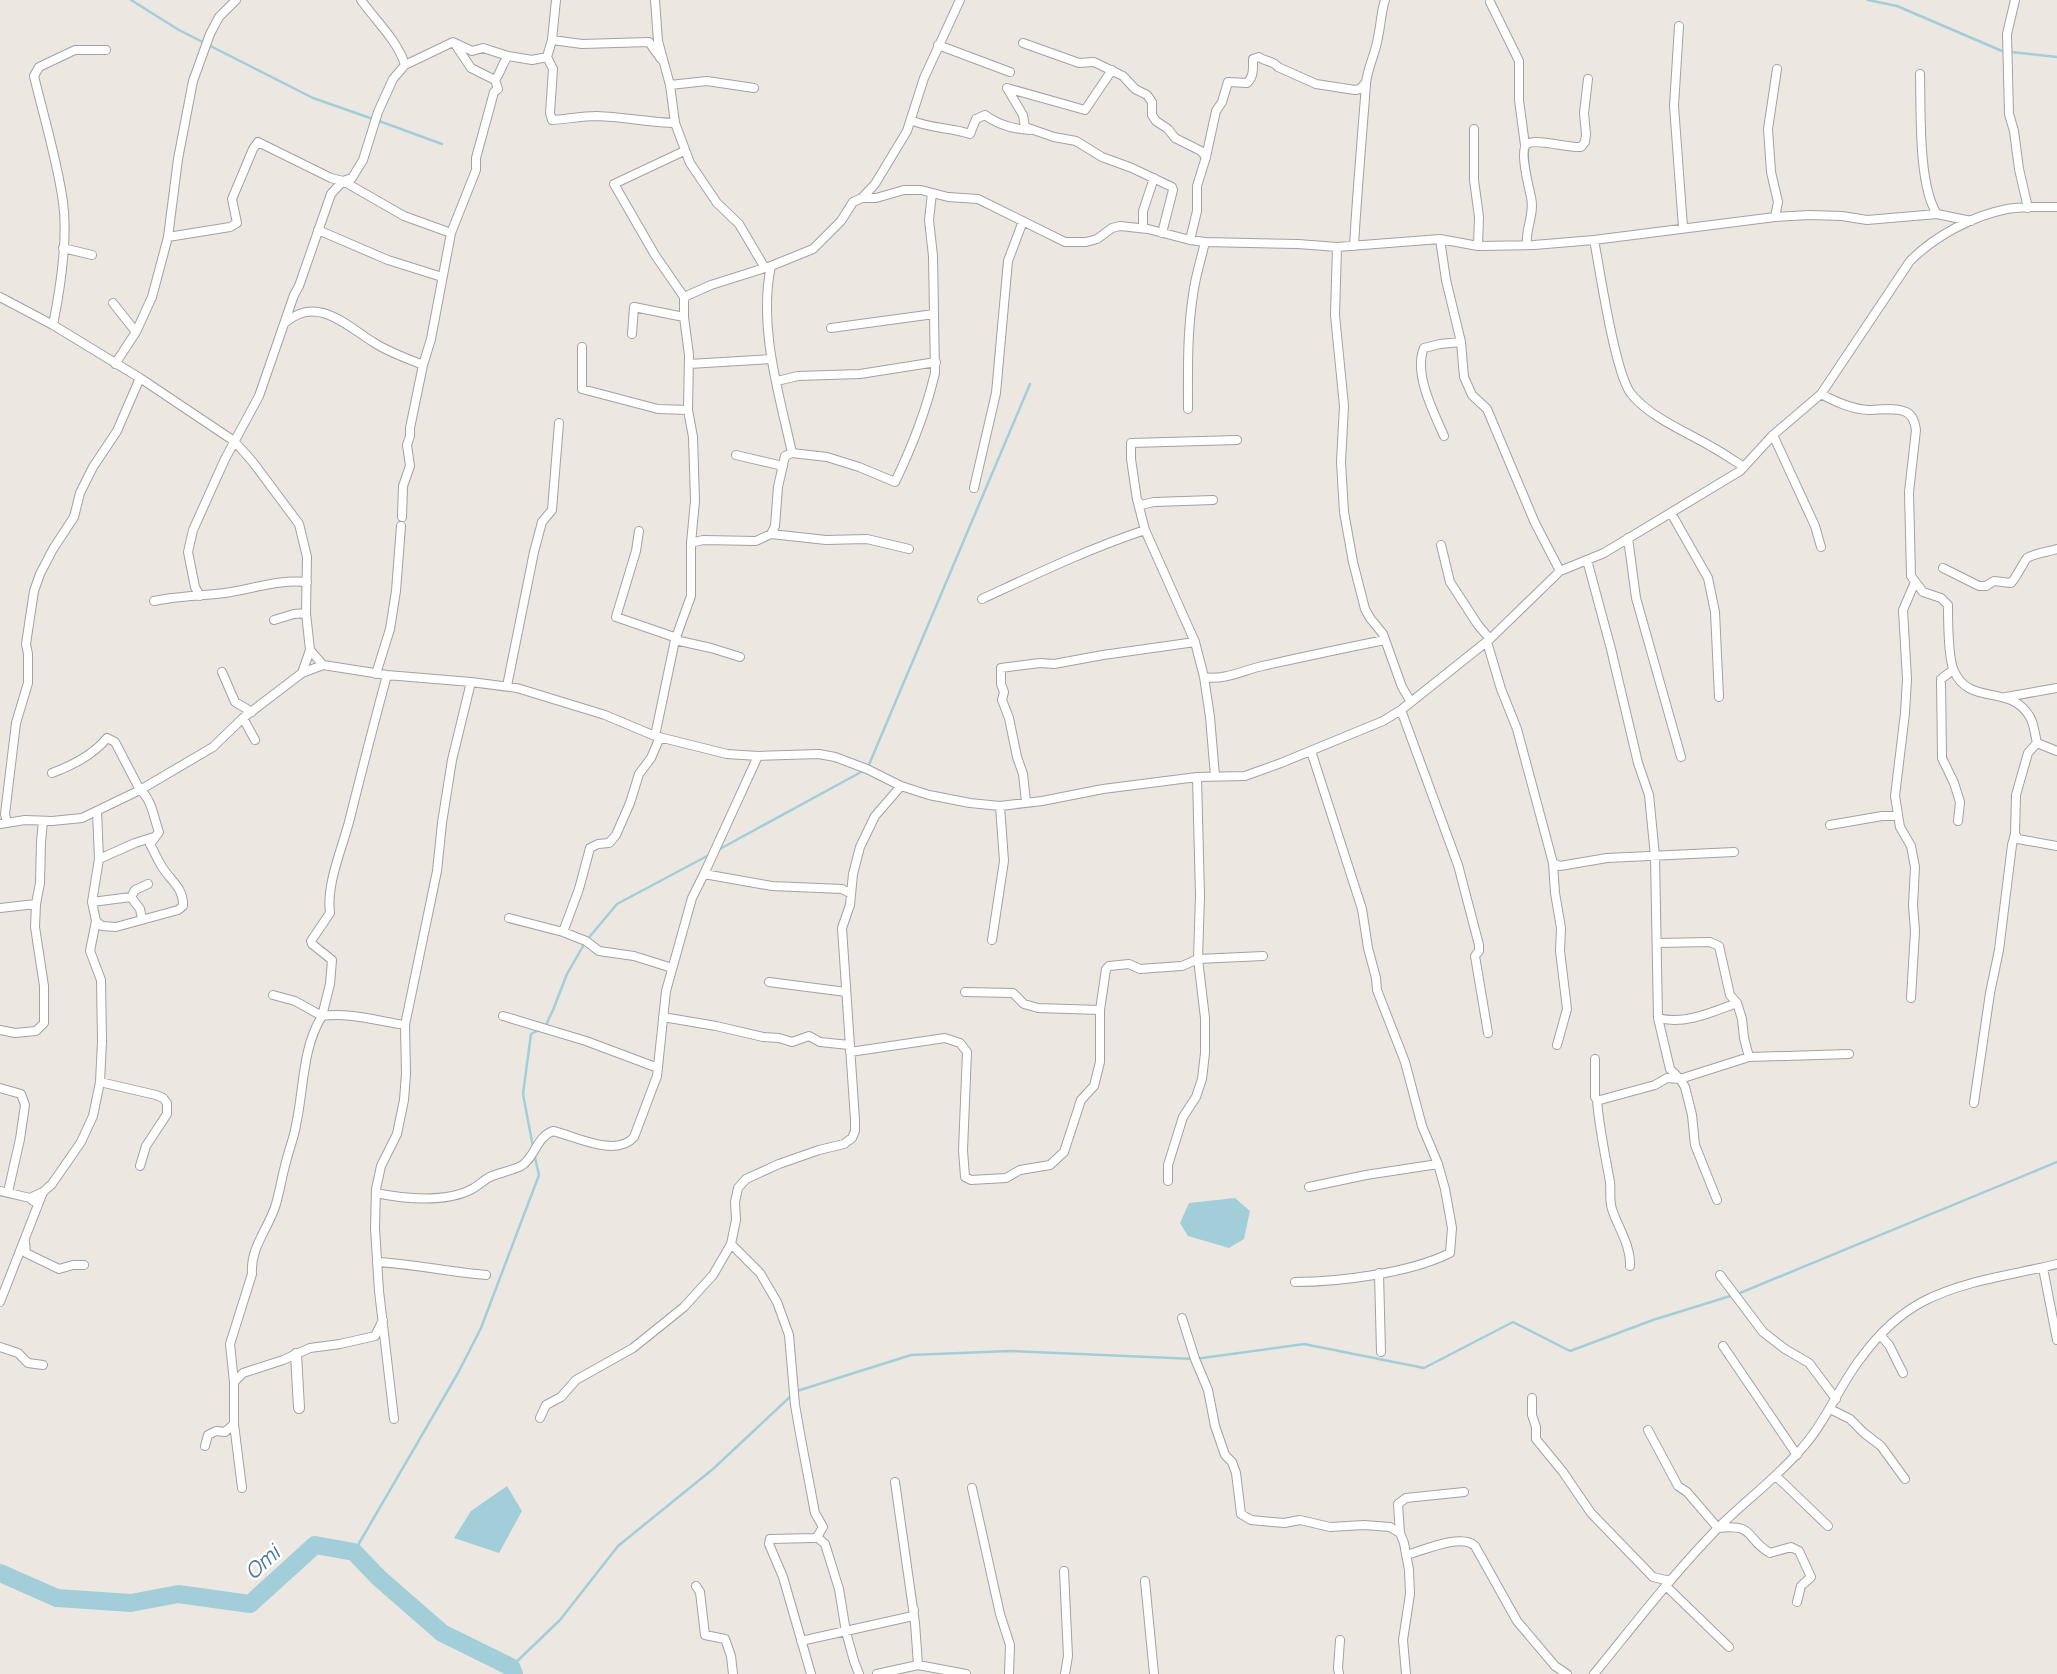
<svg xmlns="http://www.w3.org/2000/svg" width="2057" height="1674" font-family="Manrope,sans-serif">
<style>
.water{fill:#a2ced9}
.lines{fill:none;stroke-linecap:round;stroke-linejoin:round}
.stream{stroke:#a2ced9;stroke-width:2.5}
.river{stroke:#a2ced9;stroke-width:18}
.minor-casing{stroke:#a2a2a2;stroke-width:10}
.tertiary-casing{stroke:#a2a2a2;stroke-width:12}
.minor{stroke:#fff;stroke-width:8}
.tertiary{stroke:#fff;stroke-width:10}
.labels{text-anchor:middle;dominant-baseline:central;stroke-width:5;stroke-linejoin:round;paint-order:stroke}
.water-label{font-size:21px;font-style:italic;fill:#49769f;stroke:#fff}
</style>
<rect width="100%" height="100%" fill="#ece8e1"/>
<path class="water" d="M1235 1198 1250 1211 1244 1239 1229 1248 1188 1236 1180 1223 1189 1203Z
M507 1486 522 1511 499 1553 454 1538 471 1511Z"/>
<g class="lines">
<path class="stream" d="M131 0 179 30 313 98 373 119
M1868 0 1897 6 2002 51 2057 57
M379 121 442 144
M868 767 1030 384
M718 850 863 771
M545 1027 553 1010 567 974 586 941 617 904 709 855
M533 1147 523 1094 531 1034 539 1030
M797 1391 911 1355 1010 1351 1195 1359 1304 1344 1424 1368 1513 1322 1570 1351 1653 1320 1740 1293 2057 1162
M354 1552 458 1373 481 1328 539 1175 534 1153
M511 1667 560 1620 618 1546 713 1469 792 1395"/>
<path class="river" d="M0 1573 57 1598 131 1603 178 1594 250 1604 315 1545 354 1552 379 1578 442 1633 511 1667 514 1674"/>
<defs>
<path id="minor" d="M361 0C375 20 398 41 405 65
M556 0 552 40 547 57 553 69 550 113 552 120C567 119 582 116 597 116 623 117 648 122 675 123
M655 0 658 41 670 85 675 123 690 163 717 203 739 224 765 268
M960 0 924 78 907 131 875 184 862 198 853 202 841 221 813 249 771 266 711 285 684 297V317L689 355 688 410 693 437 695 501 691 543V596L675 640 655 736 727 754 758 756 819 754 835 757 867 769 901 786 929 795 970 803 1000 806 1042 801 1103 789 1197 777 1245 776 1281 763 1383 721 1401 710 1490 639 1560 571 1604 553 1740 471 1773 435 1821 394 1910 261C1935 236 1972 216 2007 209 2023 206 2041 207 2057 207
M2015 0 2007 34 2009 114 2014 131 2019 169 2028 208
M1490 2 1519 61V100L1525 145
M1679 26 1674 106 1683 227
M552 40 582 44 649 42 661 59
M1023 43 1079 63 1094 62 1123 76 1135 89 1147 95 1152 102V115L1156 121 1168 129 1175 138 1201 151 1206 157
M455 44 471 68 495 80
M938 45 1010 72
M1920 74C1921 111 1918 185 1937 214
M670 85 707 81 754 88
M1007 88 1023 115 1025 127 1054 137 1076 141 1102 157 1132 168 1172 187 1173 190 1162 233
M1007 88 1085 110 1112 70
M911 120C930 129 951 127 970 134L976 119 985 115C998 125 1014 129 1030 130
M1474 129V180L1479 217 1478 246
M682 152 614 184 655 255 684 297
M862 198H876L904 190H921L948 197 978 199 1065 242H1086L1097 239 1112 228 1120 226 1148 229 1190 240 1205 242 1298 244 1337 247 1440 239 1478 246 1534 245 1594 240 1775 217 1810 215 1842 216 1867 220 1937 214 1971 221
M1775 217 1778 202 1771 172 1768 129 1777 69
M1143 228V211L1154 178
M318 230 388 260 442 277
M168 237 230 227 237 223 232 199 253 149 258 142 331 178 343 181 404 216 451 233
M1440 239 1446 280 1461 342 1464 377 1472 395 1487 409 1535 523 1560 571
M1190 240 1197 211V186L1206 157 1216 111 1222 102 1228 82 1247 83C1254 77 1253 68 1253 59L1259 57C1265 62 1273 60 1278 67L1316 84 1355 90 1360 89 1366 82
M1594 240C1600 270 1615 376 1632 395 1653 419 1685 431 1712 447 1723 453 1733 460 1744 467
M1527 245C1525 229 1535 214 1531 197 1529 188 1519 149 1527 144 1535 138 1568 148 1581 147L1585 142 1586 134 1584 113 1588 79
M1354 246C1357 192 1362 138 1366 84 1367 68 1376 53 1378 37 1381 24 1381 12 1385 0
M1337 247 1335 315 1344 406 1341 462 1344 512 1353 562 1365 609 1370 618 1383 634 1402 687 1411 702
M63 248 92 255
M0 297 53 325 140 378 234 441 252 461 299 524 307 557 306 613 310 650 323 665 387 675 471 682 517 688 605 715 655 736
M113 303 136 332
M286 322C317 295 347 326 373 342 388 352 406 358 423 365
M53 325C60 290 68 238 63 202 57 159 44 118 34 76L39 67 75 50H106
M831 328 934 314
M632 334 634 307 684 317
M582 347V389L658 409 688 410
M115 364 136 332 152 297 168 237 178 159 193 81 210 34 219 17 236 0
M689 364 771 359
M777 381 798 376 860 374 936 362
M1821 394C1836 402 1851 409 1868 410 1880 410 1895 407 1906 412 1913 415 1915 423 1916 430L1909 492 1911 576 1923 592 1941 598 1948 605C1948 620 1948 658 1954 671 1970 707 2010 683 2030 717 2034 724 2035 735 2037 743L2057 751
M1188 409C1188 371 1187 333 1193 295 1195 277 1201 260 1205 242
M1773 435 1815 526 1821 547
M1444 436C1434 413 1413 373 1424 348L1440 344 1461 342
M792 453 827 457 859 467 895 482C912 447 926 411 935 373L933 256 929 220 932 193
M736 455 783 466
M974 488 996 393 1008 261 1023 221
M1213 500 1154 502 1141 505 1137 500 1131 459V443L1237 440
M1138 503 1145 530 1195 642 1204 677 1210 717 1215 776
M1671 513 1708 578 1715 612 1719 697
M402 517 403 486 410 466 407 445 410 436V428L423 365 431 339 451 233 476 170V158L494 92 498 89 495 80C501 72 502 64 508 56
M639 531 636 551 616 617 677 638
M771 534 775 526 778 487 785 456 792 453C779 393 758 327 771 266
M1628 538 1636 598 1681 757
M691 543 703 540 756 541 771 534 826 540 867 539 909 549
M1441 545 1450 582 1478 625 1490 639
M1587 560 1611 649 1638 763 1649 795 1655 856 1658 1018 1670 1069 1680 1079 1685 1087 1692 1115 1695 1145 1717 1200
M1943 568 1979 586H1986L1994 581 2011 583C2016 578 2025 560 2027 558 2035 553 2048 552 2057 549
M200 596 195 587 188 552 193 530 225 459 259 396 294 295 299 286 331 194 343 181 352 178 363 160 378 112 393 79 405 65 453 42 472 51 483 48 508 56 532 60 547 57
M982 599C1036 574 1088 549 1145 530
M154 601C177 596 201 596 225 593 252 589 279 579 307 582
M274 620 294 614 306 613
M675 640 711 648 740 657
M1487 642 1501 689 1517 729 1553 863 1555 893 1561 928 1560 951 1567 1009 1557 1045
M1953 670 1941 679 1942 758 1954 783 1960 802 1958 821
M222 672 235 702 252 712
M302 673 310 650
M376 674 390 629 396 591 401 526
M1204 677C1222 681 1245 670 1262 666 1303 657 1344 648 1385 640
M507 686 534 552 542 522 552 510 559 423
M2006 697 2057 688
M1401 710 1458 865 1479 945V951L1475 956 1488 1033
M243 718 255 740
M2037 743 2028 753 2016 795 2015 834 2018 839 2057 846
M52 773C71 766 94 754 107 738L115 742 140 790C152 799 154 819 159 832L150 844C154 851 157 859 161 865 169 880 184 887 183 906L178 910 116 927 102 926 96 921
M1026 802 1023 774 1017 757 1009 718 1002 700 1004 692 1001 684V668L1040 663 1054 664 1103 655 1195 642
M7 823 5 814 16 723 28 683V654L26 644 34 591 40 574 53 549 74 517 80 493 93 467 117 431 140 378
M0 824 25 820 52 821 82 818 140 790 213 747 243 718 302 673 323 665
M1830 825 1882 816H1897
M99 859 135 843 154 837
M1553 863 1560 866 1607 858 1734 852
M704 874 758 756
M131 897 140 909 142 919
M92 902 131 897 135 890 148 884
M0 908 36 904
M509 918 563 932 586 941 599 951 634 956 672 968
M563 932 579 889 590 848 598 844 609 843 616 835 630 803 639 774 651 758 660 737
M992 940 1004 861 1000 806
M1657 943 1710 942 1719 946 1730 995 1737 1003 1742 1019 1744 1038 1749 1057
M769 982 846 992
M965 992 1013 993 1024 1004 1038 1008 1100 1010
M273 995 295 1001 322 1016 330 984 332 960 312 944 311 941 330 913C326 883 343 847 350 818 362 770 374 723 387 675
M1911 998 1915 931 1913 905 1915 867 1911 846 1900 827 1895 796 1905 713 1907 679 1903 610 1915 582
M503 1016 586 1041 658 1068
M663 1017 716 1026 763 1037 779 1038 792 1042 809 1036 820 1042 849 1045
M1658 1018C1685 1025 1712 1012 1737 1003
M0 1030 15 1033 36 1031 44 1023V986L35 927 36 904 40 883 41 842 43 821
M850 1052 945 1038 960 1043 967 1052 963 1150 965 1177 971 1180 1006 1178 1020 1170 1050 1165 1064 1152 1081 1100 1094 1086 1100 1062V1010L1106 969 1109 966 1129 964 1140 969 1153 968 1182 966 1198 959 1263 956
M1595 1059V1097L1597 1100H1600L1655 1085 1667 1078 1680 1079 1749 1057 1849 1054
M100 1082 156 1095 163 1098 167 1103V1114L146 1146 140 1166
M0 1088 21 1094 25 1105 20 1139 8 1192
M1597 1100C1599 1127 1605 1154 1610 1182 1611 1190 1609 1200 1612 1209 1618 1228 1631 1245 1630 1266
M1974 1103 1990 993 1999 950 2012 845 2015 834
M1168 1181V1165L1183 1117 1196 1097 1202 1079 1205 1053V1018L1198 959 1200 896 1197 777
M1309 1187 1366 1175 1438 1164
M0 1191 30 1198 33 1201
M376 1193C404 1199 446 1203 472 1189 480 1185 486 1177 495 1175 503 1172 513 1170 521 1166 535 1158 536 1137 553 1131 575 1136 616 1158 634 1137L657 1076 666 991 692 898 704 874 772 886 842 889 851 894
M30 1198 43 1192 52 1184 81 1142 93 1116 100 1082 102 1041 101 980 90 951 96 921 92 902 99 859 97 811
M25 1242 26 1253 59 1269 73 1265H84
M731 1244 760 1273 777 1302 789 1335 795 1405 801 1439 815 1513 823 1527 817 1537 814 1538 770 1539 769 1544 783 1577 811 1674
M377 1262C414 1264 449 1272 486 1275
M2043 1268 2057 1340
M1379 1273 1381 1352
M1720 1275 1763 1332 1785 1349 1809 1363 1836 1399
M1295 1282C1339 1282 1410 1273 1450 1253L1452 1228 1445 1189 1438 1164 1422 1126 1405 1062 1377 990 1376 978 1368 948 1362 909 1311 751
M0 1302 43 1192
M1182 1318 1195 1359 1208 1390 1215 1426 1225 1455 1232 1462 1236 1473 1241 1514 1251 1520 1284 1523 1300 1520 1330 1527 1364 1525 1390 1527 1400 1533 1404 1543 1409 1570 1410 1594 1403 1640 1406 1674
M1880 1335 1889 1345 1903 1373
M1723 1346 1797 1455
M0 1347 18 1353 28 1363 43 1365
M234 1382 230 1344 252 1274C250 1247 269 1228 276 1204 280 1190 282 1176 286 1162 289 1149 294 1138 296 1125 304 1089 302 1048 322 1016 349 1012 378 1021 405 1025
M1532 1398V1415L1536 1427V1439L1563 1472 1591 1513 1653 1577 1670 1581
M1830 1409 1850 1419 1864 1433 1881 1446 1905 1479
M540 1418 546 1405 561 1397 576 1380 633 1348 684 1307 713 1275 731 1244 736 1220 735 1202 738 1188 746 1179 779 1164 819 1150 844 1144 852 1138 855 1131V1120L842 928 850 905 853 874 860 847 875 816 901 786
M394 1419 379 1291 375 1228 376 1189 381 1166 397 1134 404 1100 406 1074 405 1025 437 871 442 823 452 760 471 682
M1648 1430 1678 1486 1687 1492 1718 1528C1757 1524 1744 1538 1770 1553L1791 1547 1799 1551 1811 1577 1801 1586 1797 1602
M205 1446 208 1435 216 1431 225 1432 234 1424
M1776 1476 1828 1526
M895 1482 915 1623 918 1665
M242 1488 234 1424V1382L243 1373 283 1360 310 1348 340 1344 375 1336 383 1320
M972 1488 1000 1614 1010 1645 1009 1674
M1400 1533 1398 1504 1406 1498 1464 1492
M817 1537 825 1544 839 1589 846 1632 854 1661 859 1674
M1407 1555C1424 1550 1462 1533 1475 1546L1517 1621 1555 1666 1567 1674
M1064 1571 1068 1656 1065 1674
M1145 1581 1154 1674
M696 1586 700 1592 705 1635 725 1639 731 1656 733 1674
M1666 1586 1729 1647
M801 1641 913 1616 914 1610
M877 1674 918 1665 966 1674
M1339 1674 1338 1668 1340 1640
M1594 1674C1634 1625 1673 1574 1718 1528 1746 1500 1778 1477 1803 1447 1827 1420 1839 1386 1861 1358 1877 1336 1899 1314 1924 1301 1965 1280 2013 1275 2057 1264"/>
<path id="tertiary" d="M296 1354 299 1408"/>
</defs>
<use href="#minor" class="minor-casing"/>
<use href="#tertiary" class="tertiary-casing"/>
<use href="#minor" class="minor"/>
<use href="#tertiary" class="tertiary"/>
</g>
<g class="labels">
<g class="water-label">
<text transform="translate(262 1562) rotate(-42)">Omi</text>
</g>
</g>
</svg>
